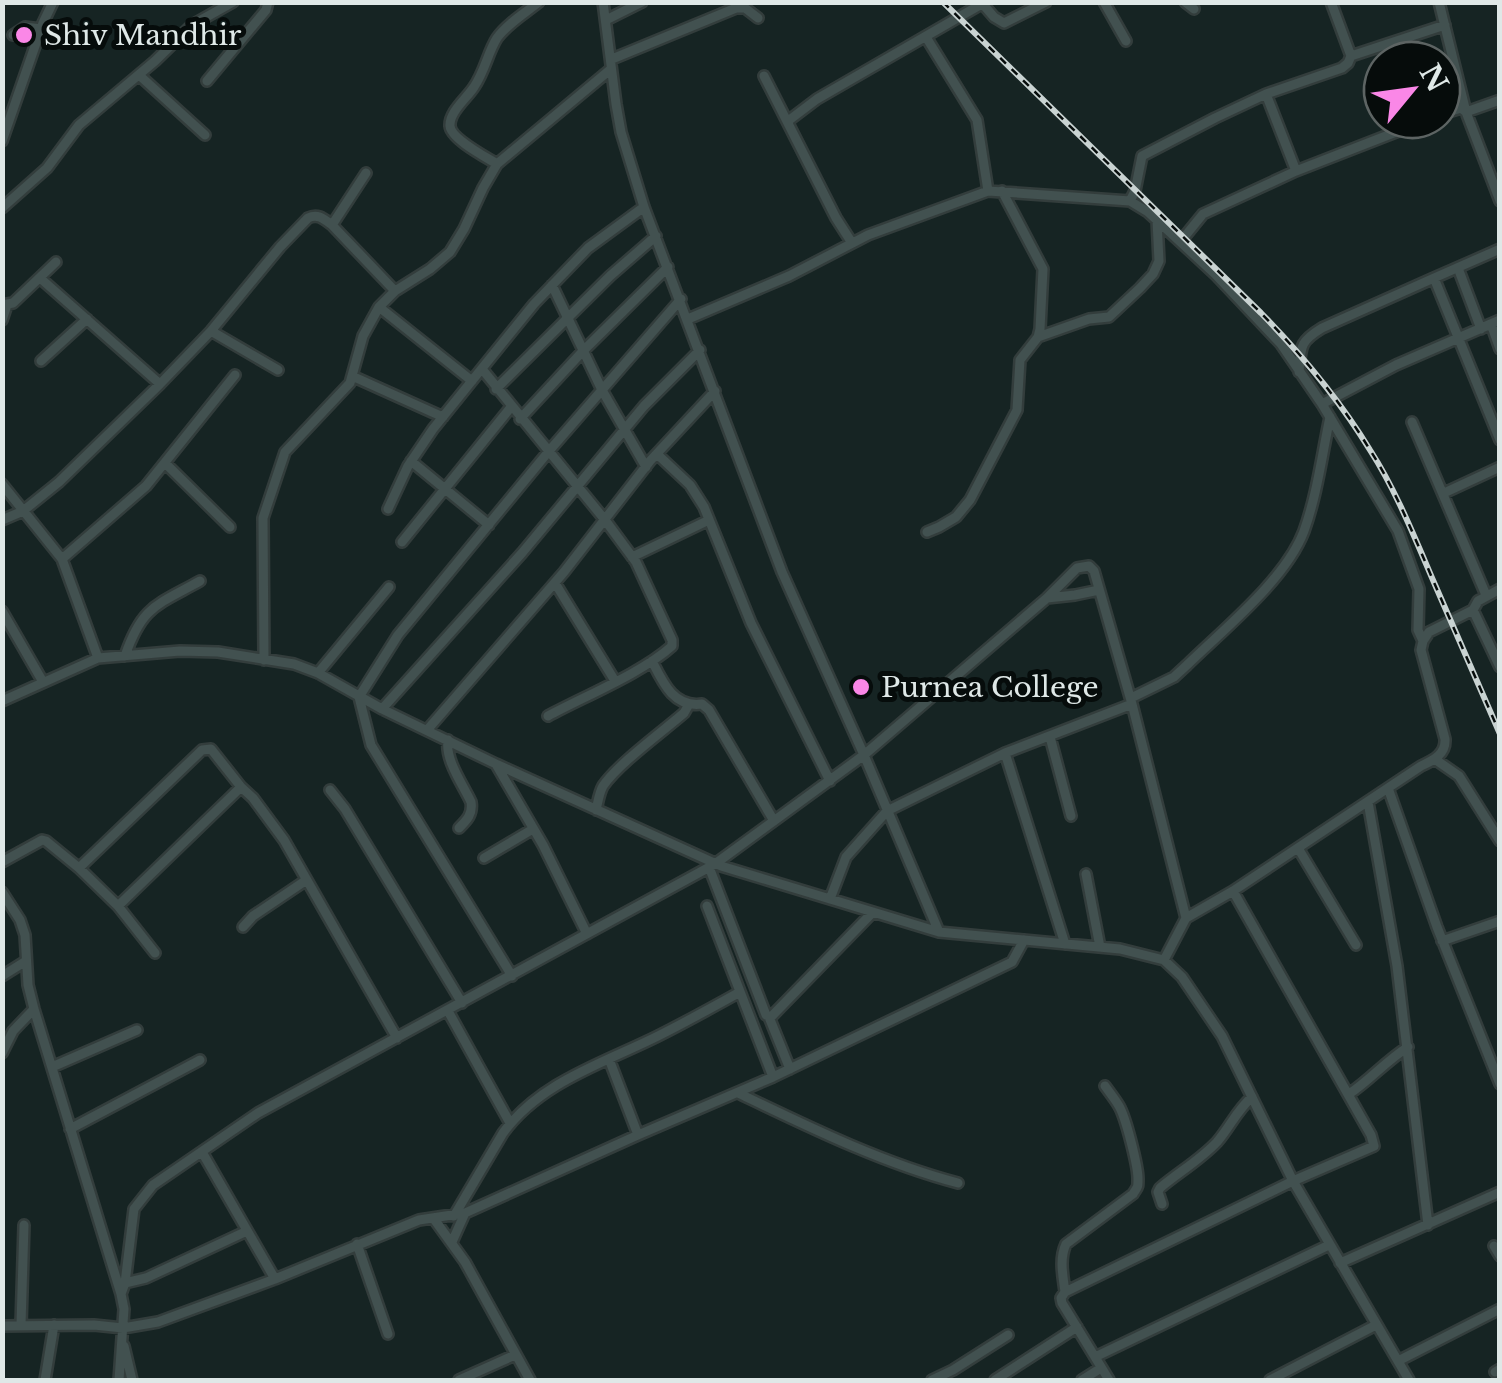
<svg xmlns="http://www.w3.org/2000/svg" width="1502" height="1383" font-family="'Libre Baskerville',serif">
<style>
.lines{fill:none;stroke-linecap:round;stroke-linejoin:round}
.minor-casing{stroke:#333d3c;stroke-width:14}
.minor{stroke:#425150;stroke-width:9}
.rail-casing{stroke:#c9d3d2;stroke-width:6}
.rail{stroke:#060c0b;stroke-width:2.5;stroke-dasharray:8;stroke-linecap:butt}
.poi-dot{fill:#fa87e7;stroke:#060c0b;stroke-width:4}
.labels{text-anchor:middle;dominant-baseline:central;stroke-width:10;stroke-linejoin:round;paint-order:stroke}
.poi-label{font-size:28px;fill:#dfe8e7;stroke:#060c0b;text-anchor:start}
</style>
<rect width="100%" height="100%" fill="#162423"/>
<g class="lines">
<defs>
<path id="minor" d="M603 2 616 104 621 132 644 207 782 572 864 755 939 932
M981 2 994 17 1004 23 1046 2
M1104 2 1126 41
M1185 2 1194 9
M1331 2 1351 56 1348 63 1342 68 1266 94 1296 171 1427 120
M1439 2 1466 112 1500 100
M606 20 642 2
M13 35 25 27 41 29
M926 37 977 120 988 191
M1387 44 1393 60
M1351 56 1445 25
M612 59 736 8H745L758 18
M139 75 205 135
M764 76 836 218 852 243
M207 81 266 10 268 2
M1442 114 1461 108 1466 112 1500 201
M788 121 817 99 985 2
M2 141 43 23 53 2
M497 164C486 157 451 139 450 126 449 112 467 98 474 87 485 71 488 52 497 38 507 24 525 13 539 2
M1130 201 1135 191 1142 156 1215 118 1266 94
M2 208 47 168 79 125 155 61 192 25 233 2
M332 225 395 291
M1181 241 1203 214 1296 171
M1500 249 1434 278 1500 440
M1458 268 1481 329
M40 278 160 384
M552 285 602 390 646 467
M2 305 13 303 56 262
M379 307 472 381
M688 319 789 276 868 235 988 191 1130 201 1148 212 1215 274 1281 344 1322 404 1398 531 1419 589 1418 630 1423 641
M2 320 7 305
M1491 324 1500 349
M211 331 278 370
M1038 337 1089 319 1109 317 1140 288 1153 274 1159 261 1157 220
M41 361 87 319
M482 369 605 520 636 562 672 640V646C642 673 585 696 548 716
M1299 372C1301 347 1299 342 1322 328L1434 278
M352 376 443 417
M496 389 610 276 656 236
M1322 404 1396 365 1500 320
M520 419 583 351 668 267
M1412 422 1486 595
M657 454 690 485 704 507 751 623 830 781
M411 461 489 525
M165 463 230 527
M2 484 62 559 98 658
M1444 493 1500 467
M388 509 408 466 433 429 534 304 588 248 644 207
M2 520 23 511 59 482 160 384 211 331 280 247 308 218C318 213 324 219 332 225L366 173
M927 532 939 527 956 517 970 500 1017 410 1020 360 1038 337 1040 329 1043 269 1002 191
M402 542 511 407
M632 557 709 520
M62 559 146 486 235 375
M555 583 615 681
M1047 598 1075 595 1099 590
M1473 610 1500 667
M2 611 43 682
M125 656C142 606 157 605 200 581
M264 660 263 518 285 452 350 383 363 336 379 307 395 291 430 269 450 252 464 229 483 188 497 164 611 69
M652 661C663 683 674 708 702 704L709 710 774 821
M318 673 389 587
M1131 698 1174 677 1187 665C1224 629 1286 579 1304 531 1317 495 1322 455 1330 417
M2 701 98 658 180 651 218 652 294 664 318 673 382 709 496 764 721 866 939 932 1120 949 1164 960 1182 977 1222 1036 1293 1181 1409 1380
M382 709 522 553 644 406 700 350
M428 729 564 572 650 461 715 391
M1050 737 1071 816
M448 740C445 760 462 783 471 802 473 814 467 820 459 828
M1005 753 1065 944
M1436 760 1459 776 1500 841
M497 766 543 845 587 934
M1388 788 1437 927 1500 1084
M330 790 345 809 462 1003
M1368 802 1397 966 1428 1225
M596 810C598 802 599 793 603 786 618 764 662 732 684 713L688 706
M1298 848 1356 945
M484 858 533 829
M2 862 42 840 46 841 79 868 118 906 155 953
M709 867 766 1015 771 1017 873 912
M79 868 202 750 211 749 241 787 253 798 284 840 397 1038
M1086 874 1100 947
M2 892 20 920 25 935 28 985 34 1009 121 1294 124 1309 119 1380
M830 899 846 857 887 811 1005 753 1132 704
M118 906 241 787
M707 906 773 1077
M243 927 253 916 305 881
M1442 941 1500 921
M1164 960 1186 918 1233 891 1421 766C1434 760 1446 754 1445 739L1421 650 1423 641 1429 632 1473 610 1478 601 1500 589
M2 976 26 961
M512 976 371 745 359 697 398 635 549 451 681 299
M448 1011 510 1123
M769 1017 790 1069
M2 1053 13 1031 34 1009
M609 1059 638 1135
M52 1067 137 1030
M738 1093C809 1127 882 1163 958 1183
M1349 1094C1370 1080 1386 1061 1408 1047
M70 1129 200 1060
M202 1152 275 1279
M1162 1204 1158 1192 1160 1188C1179 1172 1200 1160 1217 1142 1230 1127 1237 1110 1252 1097
M454 1216 503 1133C540 1082 604 1063 658 1036 686 1022 713 1007 740 992
M434 1219 465 1262 530 1380
M452 1242 465 1213
M357 1244 388 1334
M1494 1246 1500 1256
M1340 1263 1500 1192
M125 1283 146 1278 247 1231
M1065 1292C1063 1276 1059 1259 1066 1244L1133 1194C1138 1186 1138 1188 1138 1179 1138 1166 1126 1118 1119 1106 1115 1099 1110 1093 1105 1086
M121 1294 125 1283 134 1209 153 1185 258 1113 715 864 864 755 1047 598 1077 568 1089 566 1094 571 1132 704 1186 918
M21 1325 24 1225
M2 1326 94 1325 123 1328 158 1322 275 1279 419 1220 465 1213 638 1135 773 1077 1012 962 1024 940
M124 1346 132 1380
M1095 1357 1329 1245
M1398 1361 1500 1309
M1495 1372 1500 1369
M45 1380 54 1325
M459 1380 515 1355
M932 1380 953 1370 1008 1335
M995 1380 1077 1327
M1082 1380 1101 1368
M1109 1380 1062 1303 1061 1298 1065 1292 1293 1181 1374 1146 1371 1135 1233 891
M1270 1380 1376 1325"/>
</defs>
<use href="#minor" class="minor-casing"/>
<use href="#minor" class="minor"/>
<defs>
<path id="rail" d="M943 2 1261 313C1302 355 1339 399 1370 450 1397 492 1416 541 1436 587 1457 636 1479 685 1500 734"/>
</defs>
<use href="#rail" class="rail-casing"/>
<use href="#rail" class="rail"/>
</g>
<g class="poi-dot">
<circle cx="24" cy="35" r="10"/>
<circle cx="861" cy="687" r="10"/>
</g>
<g class="labels">
<g class="poi-label">
<text x="44" y="35">Shiv Mandhir</text>
<text x="881" y="687">Purnea College</text>
</g>
</g>
<rect width="1502" height="1383" fill="none" stroke="#dfe8e7" stroke-width="10"/>
<g transform="translate(1412 90) rotate(61)"><circle r="48" fill="#060c0b" stroke="#5d6463" stroke-width="2.5"/>
<path d="M0-8L18 38L0 25L-18 38Z" fill="#fa87e7"/>
<text y="-15" font-size="28" font-weight="bold" text-anchor="middle" fill="#dfe8e7">N</text>
</g>
</svg>
